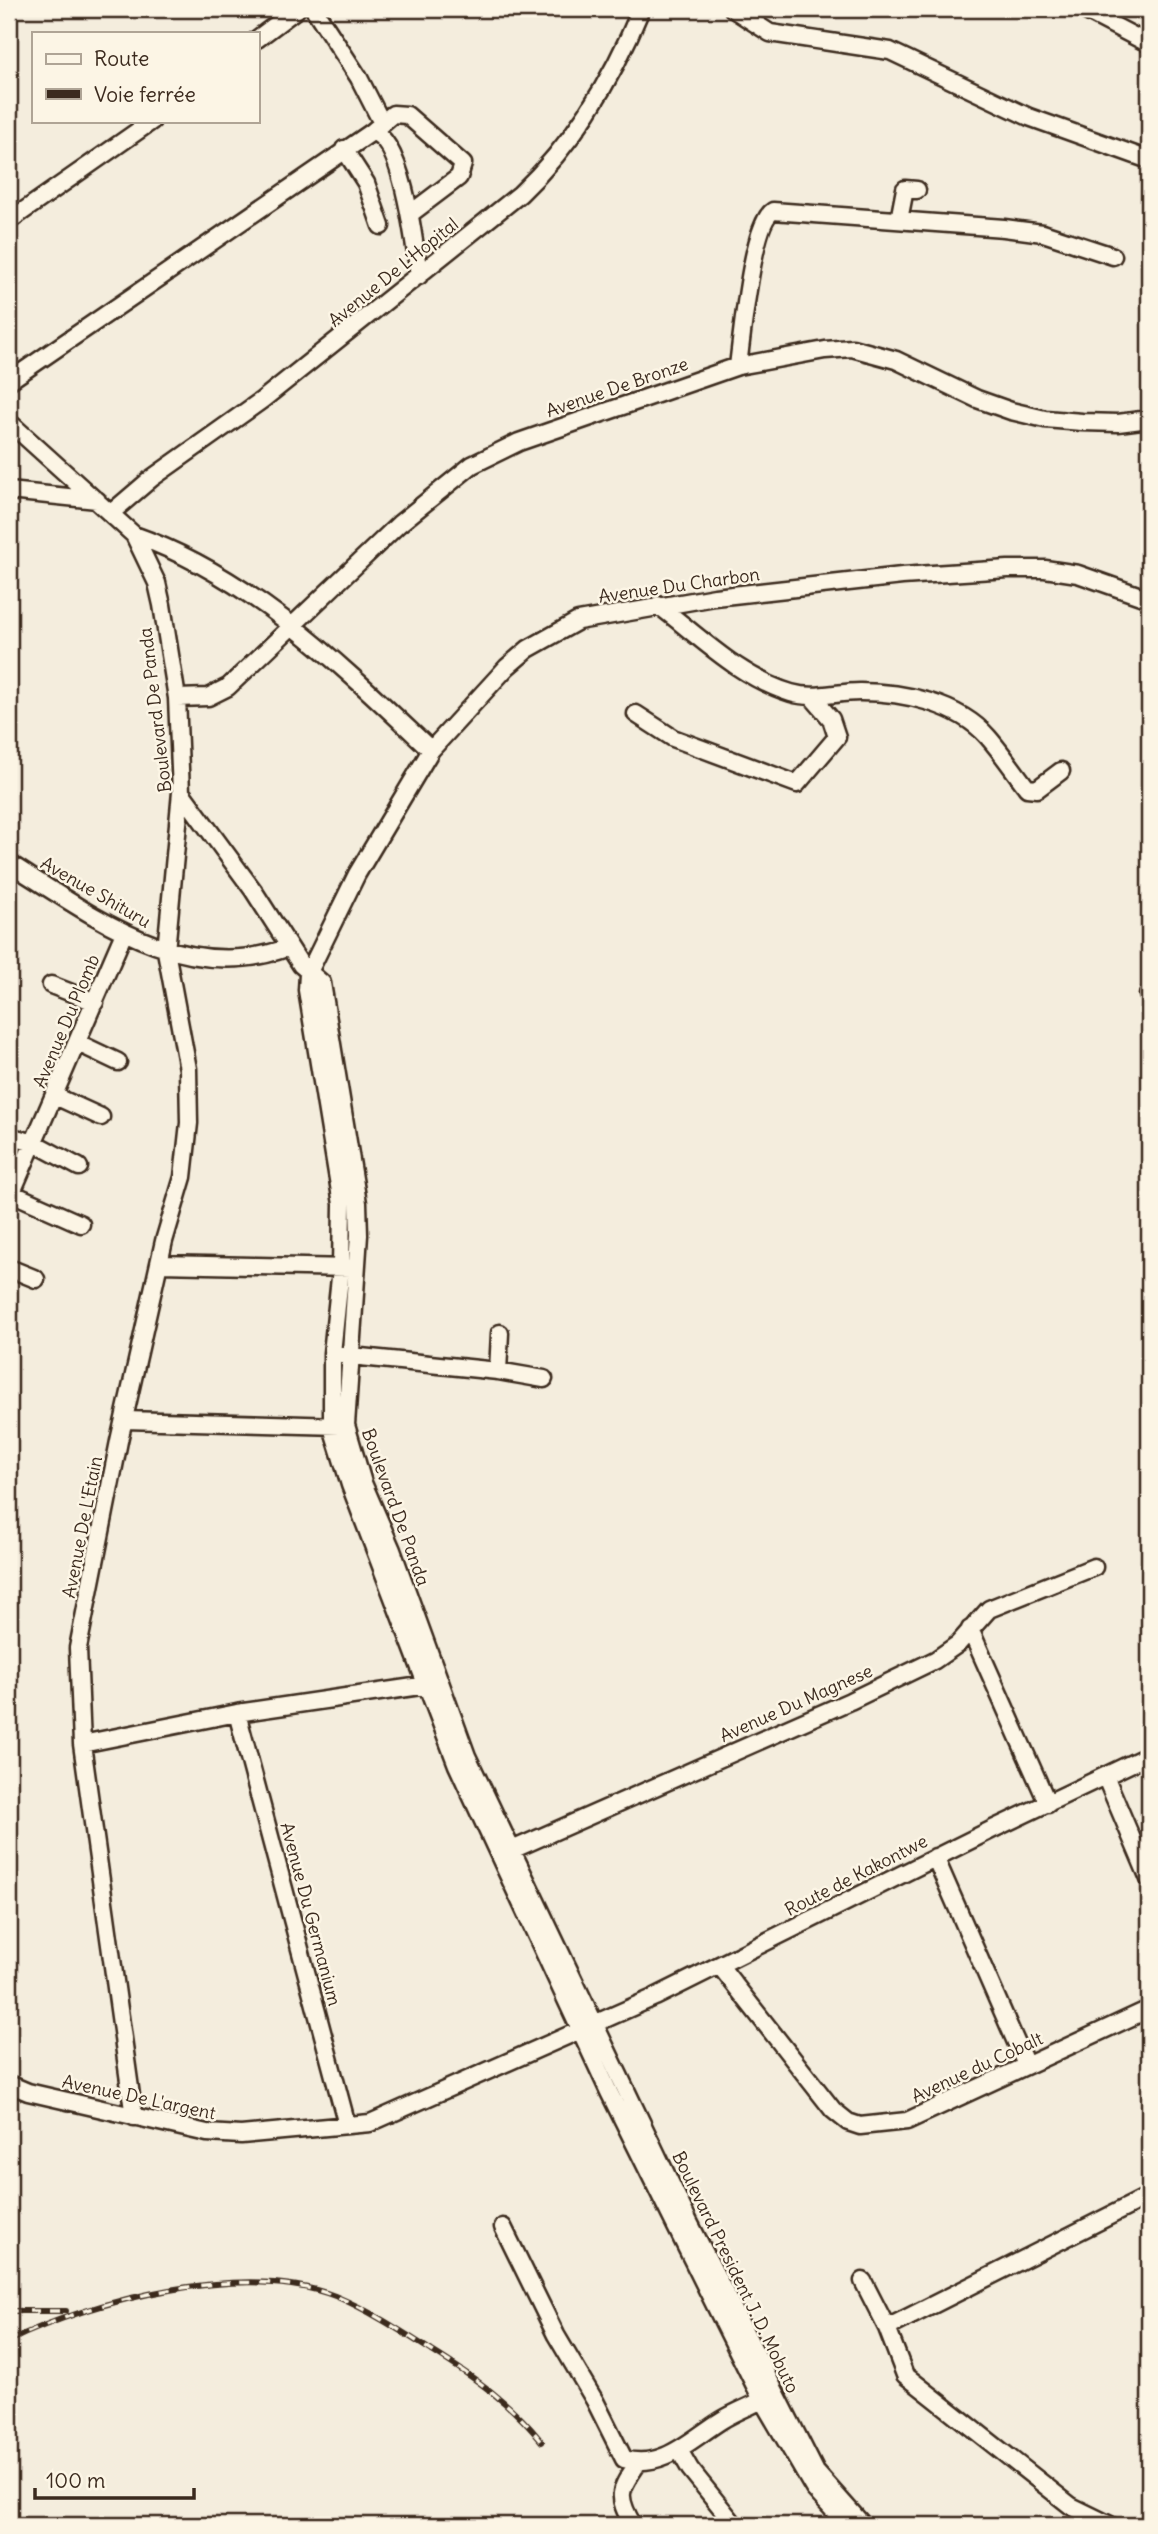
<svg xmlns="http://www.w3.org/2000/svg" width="1158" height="2534" font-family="Delius,sans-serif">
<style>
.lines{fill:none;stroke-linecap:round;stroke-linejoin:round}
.minor-casing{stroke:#3b2a1e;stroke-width:21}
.minor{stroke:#fcf5e5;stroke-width:16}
.rail-casing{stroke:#3b2a1e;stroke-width:6}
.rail{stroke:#fcf5e5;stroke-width:3.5;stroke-dasharray:10;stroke-linecap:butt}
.labels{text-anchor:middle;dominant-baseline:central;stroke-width:5;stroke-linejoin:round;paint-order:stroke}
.street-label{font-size:18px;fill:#3b2a1e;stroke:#fcf5e5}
</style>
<rect width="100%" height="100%" fill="#f4eddd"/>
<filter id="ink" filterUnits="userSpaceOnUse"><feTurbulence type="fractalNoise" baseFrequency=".0143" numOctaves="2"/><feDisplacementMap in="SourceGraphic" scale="14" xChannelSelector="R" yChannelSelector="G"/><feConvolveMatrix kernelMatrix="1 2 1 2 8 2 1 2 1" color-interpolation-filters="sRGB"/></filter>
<g filter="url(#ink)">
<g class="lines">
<defs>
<path id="minor" d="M314 9 359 78 381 121
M733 9 770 33 890 51 1029 117 1149 160
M1082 9 1149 44
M257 39 297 9
M372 132 393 114 407 115 463 164 459 177 410 214
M344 149 366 183 381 226
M899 220 905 189 917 190
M9 221 152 121
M738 366C742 337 752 223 773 211L1004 228 1043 233 1113 256
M9 381 372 132C403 139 415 247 419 276
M9 422 134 535 157 583 162 605 177 698 181 792 253 890 301 965 322 983 358 1203 359 1235 346 1425 363 1483 392 1550 467 1756 688 2220 816 2472 863 2525
M9 491 97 500
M111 513 152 478 262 400 520 194C575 142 613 78 641 9
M134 535C251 576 342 666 431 750
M658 605C700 637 739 677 791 693 815 700 835 692 860 692 903 692 958 703 988 737 1002 753 1014 771 1027 788L1037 789 1061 771
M177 698 208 697 228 687 399 524 472 465 519 442 738 366 825 350 852 348 896 360 977 399 1011 411 1045 419 1082 422 1118 423 1149 419
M636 714 673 738 797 784 837 737 831 719 813 698
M9 863C93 916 185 987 289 947
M51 985 95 1002
M1148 995H1149
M78 1043 118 1062
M55 1096 101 1117
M9 1136 34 1143 79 1167
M9 1192 81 1224
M9 1199 124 933
M160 1264 351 1268
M9 1268 36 1279
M341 1355 498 1371 544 1379
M498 1371 500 1333
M125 1420 340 1426
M970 1629 1048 1804
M237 1713 347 2125
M82 1744 237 1713 434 1684
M1106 1778 1149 1879
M503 1854 850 1701 935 1660 958 1644 989 1609 1094 1567
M935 1857 1026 2065
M720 1966 833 2110 848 2122 860 2126 907 2121 1149 2009
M9 2084 28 2092 207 2133 241 2135 370 2123 655 1997 993 1829 1149 1755
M134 2117 82 1744 78 1648 119 1441 164 1241 183 1177 189 1123 188 1069 166 951 181 792
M503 2227 556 2335 595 2401 624 2459C663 2470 691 2439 722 2420 735 2412 749 2407 762 2400
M863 2281 887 2328 905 2375 1071 2506 1110 2525
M887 2328 1149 2196
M679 2450 690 2469 735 2525
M633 2525C616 2496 619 2490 638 2463
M847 2525 814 2489 762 2400 609 2092 457 1765 350 1485 332 1427V1353L341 1268 342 1204 307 990 308 974 357 874 431 750 507 667 528 649 578 621 715 597 902 576 1008 569H1045L1078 574 1149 599"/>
</defs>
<use href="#minor" class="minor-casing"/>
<use href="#minor" class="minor"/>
<defs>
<path id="rail" d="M9 2311H66
M9 2341C92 2300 245 2261 335 2296 369 2310 401 2331 432 2351 474 2377 511 2403 542 2442"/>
</defs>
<use href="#rail" class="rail-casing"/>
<use href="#rail" class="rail"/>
</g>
</g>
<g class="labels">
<g class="street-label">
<text transform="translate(393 272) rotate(-39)">Avenue De L'Hopital</text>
<text transform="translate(617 387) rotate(-19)">Avenue De Bronze</text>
<text transform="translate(679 585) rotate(-8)">Avenue Du Charbon</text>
<text transform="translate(155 710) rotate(-97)">Boulevard De Panda</text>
<text transform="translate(96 892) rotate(30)">Avenue Shituru</text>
<text transform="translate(66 1021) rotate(-67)">Avenue Du Plomb</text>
<text transform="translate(396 1507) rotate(70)">Boulevard De Panda</text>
<text transform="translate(82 1527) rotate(-79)">Avenue De L'Etain</text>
<text transform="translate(796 1703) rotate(-24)">Avenue Du Magnese</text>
<text transform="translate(856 1875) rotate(-27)">Route de Kakontwe</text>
<text transform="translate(311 1914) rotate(75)">Avenue Du Germanium</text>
<text transform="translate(977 2067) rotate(-25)">Avenue du Cobalt</text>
<text transform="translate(139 2097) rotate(12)">Avenue De L'argent</text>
<text transform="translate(736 2272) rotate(64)">Boulevard President J. D. Mobuto</text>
</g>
</g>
<rect width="1158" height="2534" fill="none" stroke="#fcf5e5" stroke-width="35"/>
<rect x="18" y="18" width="1123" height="2499" fill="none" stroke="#3b2a1e" stroke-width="2.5" filter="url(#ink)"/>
<rect x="32" y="32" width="228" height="91" fill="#fcf5e5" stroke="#afa495" stroke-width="2"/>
<rect x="46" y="54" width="35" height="10" fill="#fcf5e5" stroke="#afa495" stroke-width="2"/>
<text x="94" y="66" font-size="21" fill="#3b2a1e">Route</text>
<rect x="46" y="89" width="35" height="10" fill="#3b2a1e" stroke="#afa495" stroke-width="2"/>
<text x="94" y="102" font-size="21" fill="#3b2a1e">Voie ferrée</text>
<path d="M35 2488v10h159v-10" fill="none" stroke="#3b2a1e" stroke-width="3.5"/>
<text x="46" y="2488" font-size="21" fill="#3b2a1e" stroke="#fcf5e5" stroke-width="5" paint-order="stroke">100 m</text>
</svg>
